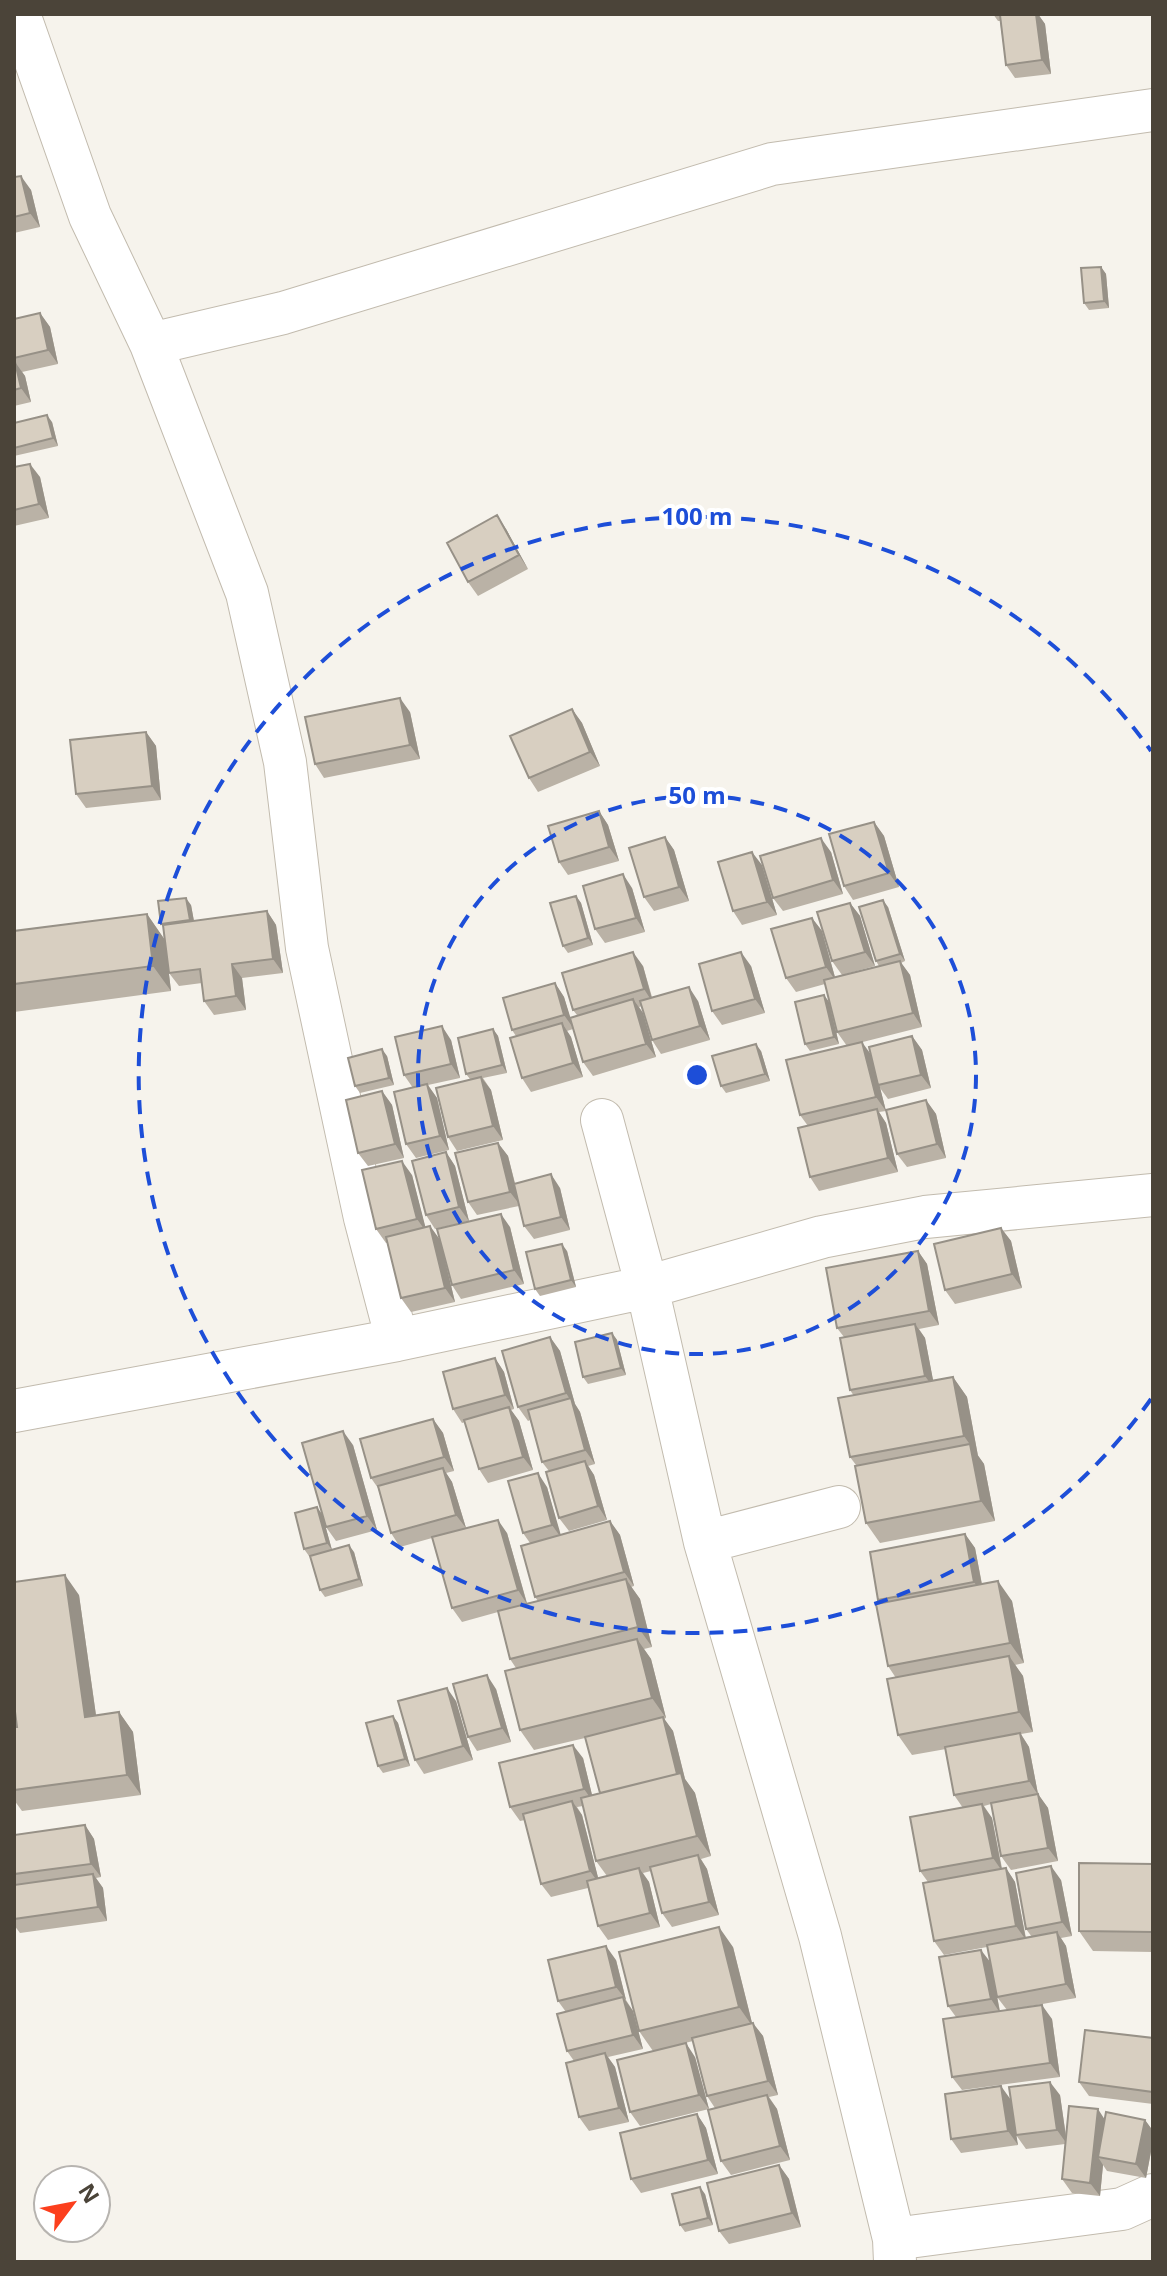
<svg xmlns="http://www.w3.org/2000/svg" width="1167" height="2276" font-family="'Noto Sans',sans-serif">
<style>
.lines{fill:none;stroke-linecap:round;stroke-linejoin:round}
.minor-casing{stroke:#c2bbae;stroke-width:44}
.minor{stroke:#fff;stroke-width:42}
.wall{fill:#bab2a6;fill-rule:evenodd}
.shaded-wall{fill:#979187}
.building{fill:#d8cfc1;stroke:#979187;stroke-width:2}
.ring{fill:none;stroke:#1d4ed8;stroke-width:4;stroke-dasharray:14 10}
.centre{fill:#1d4ed8;stroke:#fff;stroke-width:4}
.ring-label{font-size:24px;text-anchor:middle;font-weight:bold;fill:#1d4ed8;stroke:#fff;stroke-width:8;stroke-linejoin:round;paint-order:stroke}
</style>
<rect width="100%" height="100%" fill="#f6f3ec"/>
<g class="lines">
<defs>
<path id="minor" d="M19 14 90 216 151 344 247 593 285 762 307 948 365 1218 397 1340
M151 344 283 313 772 164 1153 110
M602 1120 647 1287 822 1237 925 1217 1153 1195
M14 1411 397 1340 647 1287 705 1542 820 1936 894 2239
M705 1542 839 1507
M895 2262 894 2239 1122 2209 1153 2195"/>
</defs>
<use href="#minor" class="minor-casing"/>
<use href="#minor" class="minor"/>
</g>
<path class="wall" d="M993 14H1040V16H1039L1045 24 1051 74 1015 78 1006 65 1000 21H998Z
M14 177 31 190 40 227 14 233Z
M1101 267 1106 274 1109 308 1089 310 1084 303Z
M40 313 50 327 58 364 22 372 25 376 31 402 14 406V319Z
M52 422 58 446 14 456V423Z
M14 467 40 477 49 518 14 526Z
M506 529 528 569 478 596 468 582Z
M572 709 582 723 600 766 538 792 529 778Z
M410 712 420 759 324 778 315 764Z
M146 732 156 746 161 800 86 808 76 794Z
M599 811 608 825 619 861 568 875 559 862Z
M874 822 884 836 899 887 853 900 844 886Z
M665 837 674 850 689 901 654 911 644 897Z
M831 852 843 894 783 911 773 898Z
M762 865 777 915 742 925 733 911Z
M632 888 645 932 605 943 595 929Z
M576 896 581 903 593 945 568 953 563 946Z
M850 903 860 916 875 966 842 975 879 966 876 961 888 907 905 961 901 963 910 975 922 1027 847 1046 837 1032 825 984 796 992 786 978 812 918 822 931 835 977 842 975 832 961Z
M191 905 194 921 267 911 276 925 283 973 242 978 246 1010 214 1015 204 1001 202 983 179 986 169 973 167 959 171 991 14 1012V931L147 914 164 939 163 927 161 924Z
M643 966 652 997 698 1001 710 1040 661 1054 652 1040 642 1006 639 1007 643 1013 656 1057 593 1076 583 1062 573 1029 567 1031 571 1037 583 1077 531 1092 522 1078 516 1036 512 1030 555 983 564 997 570 1018 577 1015 573 1010Z
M751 966 765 1013 722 1025 712 1011Z
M824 995 829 1002 839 1044 810 1051 805 1044Z
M493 1029 498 1036 507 1073 483 1078 491 1090 503 1140 457 1151 448 1137 470 1079 466 1074Z
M912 1036 922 1050 931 1088 888 1099 880 1088 886 1111 879 1112 886 1123 898 1172 819 1191 810 1177 808 1126 800 1115 871 1054Z
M451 1040 460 1078 428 1085 437 1098 449 1150 416 1158 406 1144 413 1088 404 1075Z
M761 1051 770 1081 726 1093 721 1086Z
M387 1056 394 1085 360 1093 355 1086Z
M382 1091 392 1105 404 1158 368 1166 358 1153Z
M926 1100 936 1114 946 1158 907 1167 897 1154Z
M498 1143 508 1156 515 1183 560 1188 570 1230 534 1239 524 1226 519 1206 477 1215 468 1202Z
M446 1152 455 1166 469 1221 435 1229 426 1215Z
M412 1175 425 1227 430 1226 440 1240 455 1302 411 1312 401 1298 388 1243H386L376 1229Z
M510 1227 524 1284 461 1299 452 1285Z
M1001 1228 1011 1241 1022 1288 955 1304 945 1290Z
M567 1251 576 1287 540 1296 535 1289Z
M918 1251 927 1264 939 1325 919 1329 925 1338 933 1381 953 1377 967 1397 978 1456 984 1464 995 1521 880 1543 866 1523 856 1465 850 1457 854 1396 850 1390 844 1337 837 1328Z
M612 1333 617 1340 626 1375 588 1384 583 1377Z
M550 1337 560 1351 575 1404 580 1412 595 1464 588 1466 594 1475 607 1520 569 1531 559 1518 549 1471 542 1462 530 1420 528 1421 518 1407Z
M495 1358 504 1372 514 1409 511 1410 519 1421 533 1470 488 1483 479 1469 465 1422 462 1423 453 1409Z
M433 1419 443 1433 454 1471 446 1473 452 1482 466 1528 507 1533 527 1603 538 1601 535 1597 530 1543 523 1533 547 1487 560 1535 610 1521 620 1535 634 1586 631 1587 640 1599 652 1647 644 1649 651 1659 666 1718 664 1719 673 1731 685 1779 695 1793 711 1856 701 1859 707 1869 719 1915 672 1927 662 1913 651 1871 643 1873 649 1882 660 1927 608 1940 598 1926 588 1888 551 1897 541 1884 525 1820 520 1821 510 1807 583 1758 592 1795 600 1793 585 1738 534 1750 520 1730 516 1668 510 1659 498 1612 462 1622 452 1608 432 1538 400 1547 391 1533 378 1488 371 1478ZM583 1806 596 1861 607 1876 598 1878 582 1815 577 1807Z
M353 1445 377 1530 336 1541 326 1527Z
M322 1514 332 1550 309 1556 304 1549Z
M965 1534 975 1548 982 1584 1012 1601 1024 1663 1015 1665 1023 1676 1033 1732 1021 1734 1029 1747 1038 1794 1048 1808 1058 1861 1011 1870 1001 1856 991 1804 984 1806 992 1818 1002 1868H1006L1015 1882 1026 1938 1032 1937 1026 1929 1061 1880 1072 1936 1061 1938 1066 1946 1076 1998 1020 2008 1052 2019 1060 2077 962 2090 952 2077 956 2017 948 2006 991 1963 987 1947 944 1955 934 1941 928 1882 920 1871 963 1808 954 1795 946 1749 912 1755 898 1735 896 1678 888 1666 880 1603 878 1600ZM992 1971 997 1997 1007 2010 1000 2011Z
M354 1552 363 1586 325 1597 320 1590Z
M79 1595 96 1715 119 1712 133 1732 141 1795 22 1811 14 1800V1727H17Z
M496 1689 511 1742 477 1751 468 1737Z
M456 1701 473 1760 424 1774 415 1760Z
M393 1716 398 1723 410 1766 383 1773 378 1766Z
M85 1825 94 1839 101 1877 96 1878 103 1888 107 1921 20 1933 14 1925V1885H16L14 1882V1835Z
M1153 1864V1952L1093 1951 1079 1931Z
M733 1947 752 2023 763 2036 778 2095 769 2097 777 2109 790 2160 731 2175 721 2161 715 2108 707 2096 693 2041 653 2051 639 2031Z
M616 1960 626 2000 633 2011 643 2049 608 2057 615 2067 629 2122 589 2131 579 2117 574 2061 567 2051 566 2012 558 2001Z
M1153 2038V2104L1089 2096 1079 2082Z
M695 2057 709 2109 640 2126 630 2112Z
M1001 2086 1018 2145 961 2153 951 2139Z
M1060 2095 1066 2136 1104 2119 1145 2120 1153 2131V2141L1146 2178 1107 2171 1103 2165 1100 2196 1072 2193 1062 2179 1065 2144 1026 2149 1016 2135Z
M697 2114 706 2128 718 2174 641 2193 631 2179Z
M779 2165 789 2179 801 2227 729 2244 719 2231Z
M705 2194 713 2225 685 2232 680 2225Z"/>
<path class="shaded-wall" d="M1036 14H1038L1045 24 1051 74 1042 60Z
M21 176 31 190 40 227 30 213Z
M1101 267 1106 274 1109 308 1104 301Z
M40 313 50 327 58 364 48 350Z
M15 362 25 376 31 402 21 388Z
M47 415 52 422 58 446 53 438Z
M30 464 40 477 49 518 39 504Z
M497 515 506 529 528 569 519 555Z
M400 698 410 712 420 759 410 745Z
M572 709 582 723 600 766 590 752Z
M146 732 156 746 161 800 152 786Z
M599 811 608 825 619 861 609 847Z
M874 822 884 836 899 887 889 873Z
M665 837 674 850 689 901 679 887Z
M821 838 831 852 843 894 833 880Z
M752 852 762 865 777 915 767 902Z
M623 874 632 888 645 932 636 918Z
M576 896 581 903 593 945 588 938Z
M186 898 191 905 195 927 190 920Z
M883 900 888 907 905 961 900 954Z
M850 903 860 916 875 966 865 952Z
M267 911 276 925 283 973 273 959Z
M147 914 165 940 171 991 153 966Z
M812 918 822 931 836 981 826 967Z
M633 952 643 966 653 1003 644 989Z
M741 952 751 966 765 1013 755 999Z
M900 961 910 975 922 1027 913 1013Z
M232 964 242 978 246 1010 236 996Z
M555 983 564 997 574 1029 564 1015Z
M689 987 698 1001 710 1040 700 1026Z
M824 995 829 1002 839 1044 834 1037Z
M633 999 643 1013 656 1057 646 1044Z
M562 1023 571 1037 583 1077 573 1063Z
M442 1026 451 1040 460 1078 451 1064Z
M493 1029 498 1036 507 1073 502 1065Z
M912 1036 922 1050 931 1088 921 1075Z
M862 1042 872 1056 886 1111 876 1097Z
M756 1044 761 1051 770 1081 765 1074Z
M382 1049 387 1056 394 1085 389 1078Z
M481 1077 491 1090 503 1140 493 1126Z
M427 1084 437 1098 449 1150 440 1136Z
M382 1091 392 1105 404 1158 395 1144Z
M926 1100 936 1114 946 1158 937 1144Z
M877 1109 886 1123 898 1172 888 1158Z
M498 1143 508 1156 520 1205 510 1192Z
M446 1152 455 1166 469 1221 459 1207Z
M402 1161 412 1175 427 1233 417 1219Z
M551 1174 560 1188 570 1230 561 1217Z
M501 1214 510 1227 524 1284 514 1270Z
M430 1226 440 1240 455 1302 445 1288Z
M1001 1228 1011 1241 1022 1288 1012 1274Z
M562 1244 567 1251 576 1287 571 1280Z
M918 1251 927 1264 939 1325 929 1311Z
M915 1324 925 1338 935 1390 925 1376Z
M612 1333 617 1340 626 1375 621 1368Z
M550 1337 560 1351 575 1404 580 1412 595 1464 585 1450 571 1401 566 1393Z
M495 1358 504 1372 514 1409 505 1395Z
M953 1377 967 1397 978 1456 964 1436Z
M509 1407 519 1421 533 1470 523 1457Z
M433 1419 443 1433 454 1471 444 1457Z
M343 1431 353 1445 377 1530 367 1516Z
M970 1444 984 1464 995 1521 981 1501Z
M585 1461 594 1475 607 1520 598 1506Z
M443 1468 452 1482 466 1528 456 1515Z
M538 1473 547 1487 562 1539 552 1525Z
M317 1507 322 1514 332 1550 327 1543Z
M498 1520 507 1533 527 1604 518 1590Z
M610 1521 620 1535 634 1586 624 1572Z
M965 1534 975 1548 984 1596 974 1582Z
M349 1545 354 1552 363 1586 359 1579Z
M65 1575 79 1595 99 1737 85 1717Z
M626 1579 640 1599 652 1647 638 1627Z
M998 1581 1012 1601 1024 1663 1010 1643Z
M637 1639 651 1659 666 1718 652 1698Z
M1009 1656 1023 1676 1033 1732 1019 1712Z
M487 1675 496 1689 511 1742 502 1728Z
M447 1688 456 1701 473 1760 463 1746Z
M119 1712 133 1732 141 1795 127 1775Z
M393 1716 398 1723 410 1766 405 1759Z
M663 1717 673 1731 685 1779 695 1793 711 1856 697 1836 677 1774Z
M1020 1733 1029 1747 1038 1794 1048 1808 1058 1861 1048 1848 1038 1795 1029 1781Z
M573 1745 583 1758 594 1803 584 1789Z
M572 1801 582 1815 600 1885 590 1871Z
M982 1804 992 1818 1002 1871 993 1858Z
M85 1825 94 1839 101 1877 91 1864Z
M698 1855 707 1869 719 1915 709 1902Z
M1051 1866 1061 1880 1072 1936 1062 1922Z
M639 1868 649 1882 660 1927 650 1913Z
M1006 1868 1015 1882 1026 1940 1016 1926Z
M93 1874 103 1888 107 1921 98 1907Z
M719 1927 733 1947 753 2027 739 2007Z
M1057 1932 1066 1946 1076 1998 1066 1984Z
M606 1946 616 1960 626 2000 616 1987Z
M981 1950 991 1963 1000 2013 991 1999Z
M623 1997 633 2011 643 2049 633 2035Z
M1042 2005 1052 2019 1060 2077 1050 2063Z
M753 2023 763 2036 778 2095 768 2081Z
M686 2043 695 2057 709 2109 699 2095Z
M605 2053 615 2067 629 2122 619 2108Z
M1050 2082 1060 2095 1067 2144 1057 2130Z
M1001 2086 1011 2100 1018 2145 1008 2131Z
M767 2095 777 2109 790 2160 780 2146Z
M1098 2109 1107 2123 1098 2157 1103 2165 1100 2196 1090 2183Z
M697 2114 706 2128 718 2174 708 2160Z
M1145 2120 1153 2131V2141L1146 2178 1136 2164Z
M779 2165 789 2179 801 2227 792 2213Z
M700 2187 705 2194 713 2225 708 2218Z"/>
<path class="building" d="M1010 14H1036L1042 60 1006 65 1000 15Z
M21 176 30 213 14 217V177Z
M1101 267 1104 301 1084 303 1081 268Z
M40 313 48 350 14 358V319Z
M15 362 21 388 14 390V363Z
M47 415 53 438 14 448V423Z
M30 464 39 504 14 510V467Z
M497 515 519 555 468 582 447 543Z
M400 698 410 745 315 764 305 717Z
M572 709 590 752 529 778 510 736Z
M146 732 152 786 76 794 70 740Z
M599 811 609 847 559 862 548 826Z
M874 822 889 873 844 886 829 834Z
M665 837 679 887 644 897 629 848Z
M821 838 833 880 773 898 760 856Z
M752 852 767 902 733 911 718 862Z
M623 874 636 918 595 929 583 886Z
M576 896 588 938 563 946 550 903Z
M186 898 190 920 161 924 158 901Z
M883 900 900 954 876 961 859 907Z
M850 903 865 952 832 961 817 912Z
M267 911 273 959 232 964 236 996 204 1001 200 969 169 973 163 925Z
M147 914 153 966 14 984V931Z
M812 918 826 967 786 978 771 929Z
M633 952 644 989 573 1010 562 973Z
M741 952 755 999 712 1011 699 964Z
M900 961 913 1013 837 1032 824 980Z
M555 983 564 1015 512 1030 503 998Z
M689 987 700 1026 652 1040 640 1001Z
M824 995 834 1037 805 1044 795 1002Z
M633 999 646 1044 583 1062 570 1018Z
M562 1023 573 1063 522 1078 510 1038Z
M442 1026 451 1064 404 1075 395 1037Z
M493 1029 502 1065 466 1074 458 1038Z
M912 1036 921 1075 878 1085 869 1047Z
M862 1042 876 1097 800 1115 786 1060Z
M756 1044 765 1074 721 1086 712 1056Z
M382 1049 389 1078 355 1086 348 1058Z
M481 1077 493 1126 448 1137 436 1088Z
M427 1084 440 1136 406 1144 394 1092Z
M382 1091 395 1144 358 1153 346 1100Z
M926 1100 937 1144 897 1154 886 1110Z
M877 1109 888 1158 810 1177 798 1128Z
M498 1143 510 1192 468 1202 455 1153Z
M446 1152 459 1207 426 1215 412 1161Z
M402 1161 417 1219 376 1229 362 1170Z
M551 1174 561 1217 524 1226 514 1184Z
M501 1214 514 1270 452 1285 437 1229Z
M430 1226 445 1288 401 1298 386 1237Z
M1001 1228 1012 1274 945 1290 934 1244Z
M562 1244 571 1280 535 1289 526 1252Z
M918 1251 929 1311 837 1328 826 1268Z
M915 1324 925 1376 850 1390 840 1338Z
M612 1333 621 1368 583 1377 575 1342Z
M550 1337 566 1393 518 1407 502 1351Z
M495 1358 505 1395 453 1409 443 1372Z
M953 1377 964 1436 850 1457 838 1398Z
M571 1398 585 1450 542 1462 528 1410Z
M509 1407 523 1457 479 1469 464 1420Z
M433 1419 444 1457 371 1478 360 1439Z
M343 1431 367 1516 326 1527 302 1443Z
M970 1444 981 1501 866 1523 855 1466Z
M585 1461 598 1506 559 1518 546 1472Z
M443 1468 456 1515 391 1533 378 1486Z
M538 1473 552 1525 523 1533 508 1481Z
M317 1507 327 1543 304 1549 295 1513Z
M498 1520 518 1590 452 1608 432 1537Z
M610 1521 624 1572 535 1597 521 1546Z
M965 1534 974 1582 878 1600 870 1552Z
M349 1545 359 1579 320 1590 310 1556Z
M65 1575 85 1717 119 1712 127 1775 14 1790V1727H17L14 1704V1582Z
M626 1579 638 1627 510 1659 498 1611Z
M998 1581 1010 1643 888 1666 876 1604Z
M637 1639 652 1698 520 1730 505 1671Z
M1009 1656 1019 1712 898 1735 887 1679Z
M487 1675 502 1728 468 1737 453 1684Z
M447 1688 463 1746 415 1760 398 1701Z
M393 1716 405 1759 378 1766 366 1723Z
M663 1717 677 1774 600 1793 585 1737Z
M1020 1733 1029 1781 954 1795 945 1747Z
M573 1745 584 1789 510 1807 499 1763Z
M681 1773 697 1836 596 1861 581 1798Z
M1038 1794 1048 1848 1001 1856 991 1803Z
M572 1801 590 1871 541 1884 523 1814Z
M982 1804 993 1858 920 1871 910 1817Z
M85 1825 91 1864 14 1874V1835Z
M698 1855 709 1902 662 1913 650 1867Z
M1079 1863 1153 1864V1932L1079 1931Z
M1051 1866 1062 1922 1026 1929 1016 1873Z
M639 1868 650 1913 598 1926 587 1881Z
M1006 1868 1016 1926 934 1941 923 1883Z
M93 1874 98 1907 14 1919V1885Z
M719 1927 739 2007 639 2031 619 1952Z
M1057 1932 1066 1984 997 1997 987 1945Z
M606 1946 616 1987 558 2001 548 1960Z
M981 1950 991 1999 948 2006 939 1957Z
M623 1997 633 2035 567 2051 557 2014Z
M1042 2005 1050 2063 952 2077 943 2019Z
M753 2023 768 2081 707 2096 692 2038Z
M1085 2030 1153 2038V2092L1079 2082Z
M686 2043 699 2095 630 2112 617 2060Z
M605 2053 619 2108 579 2117 566 2063Z
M1050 2082 1057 2130 1016 2135 1009 2087Z
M1001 2086 1008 2131 951 2139 945 2094Z
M767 2095 780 2146 721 2161 708 2110Z
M1069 2106 1098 2109 1090 2183 1062 2179Z
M1106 2112 1145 2120 1136 2164 1098 2157Z
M697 2114 708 2160 631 2179 620 2133Z
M779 2165 792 2213 719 2231 707 2183Z
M700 2187 708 2218 680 2225 672 2194Z"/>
<g class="ring">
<circle cx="697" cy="1075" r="279"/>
<path d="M1151 1399A558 558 0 1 1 1151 751"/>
</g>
<circle cx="697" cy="1075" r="12" class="centre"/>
<g class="ring-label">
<text x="697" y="525">100 m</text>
<text x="697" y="804">50 m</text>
</g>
<rect width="1167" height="2276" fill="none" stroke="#4b4439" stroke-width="32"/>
<g transform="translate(72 2204) rotate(58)"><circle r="38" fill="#ffffff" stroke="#b7b4b0" stroke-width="2"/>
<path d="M0-6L14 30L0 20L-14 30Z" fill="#fc3f1d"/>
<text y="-12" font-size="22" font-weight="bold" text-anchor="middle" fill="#4b4439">N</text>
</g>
</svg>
